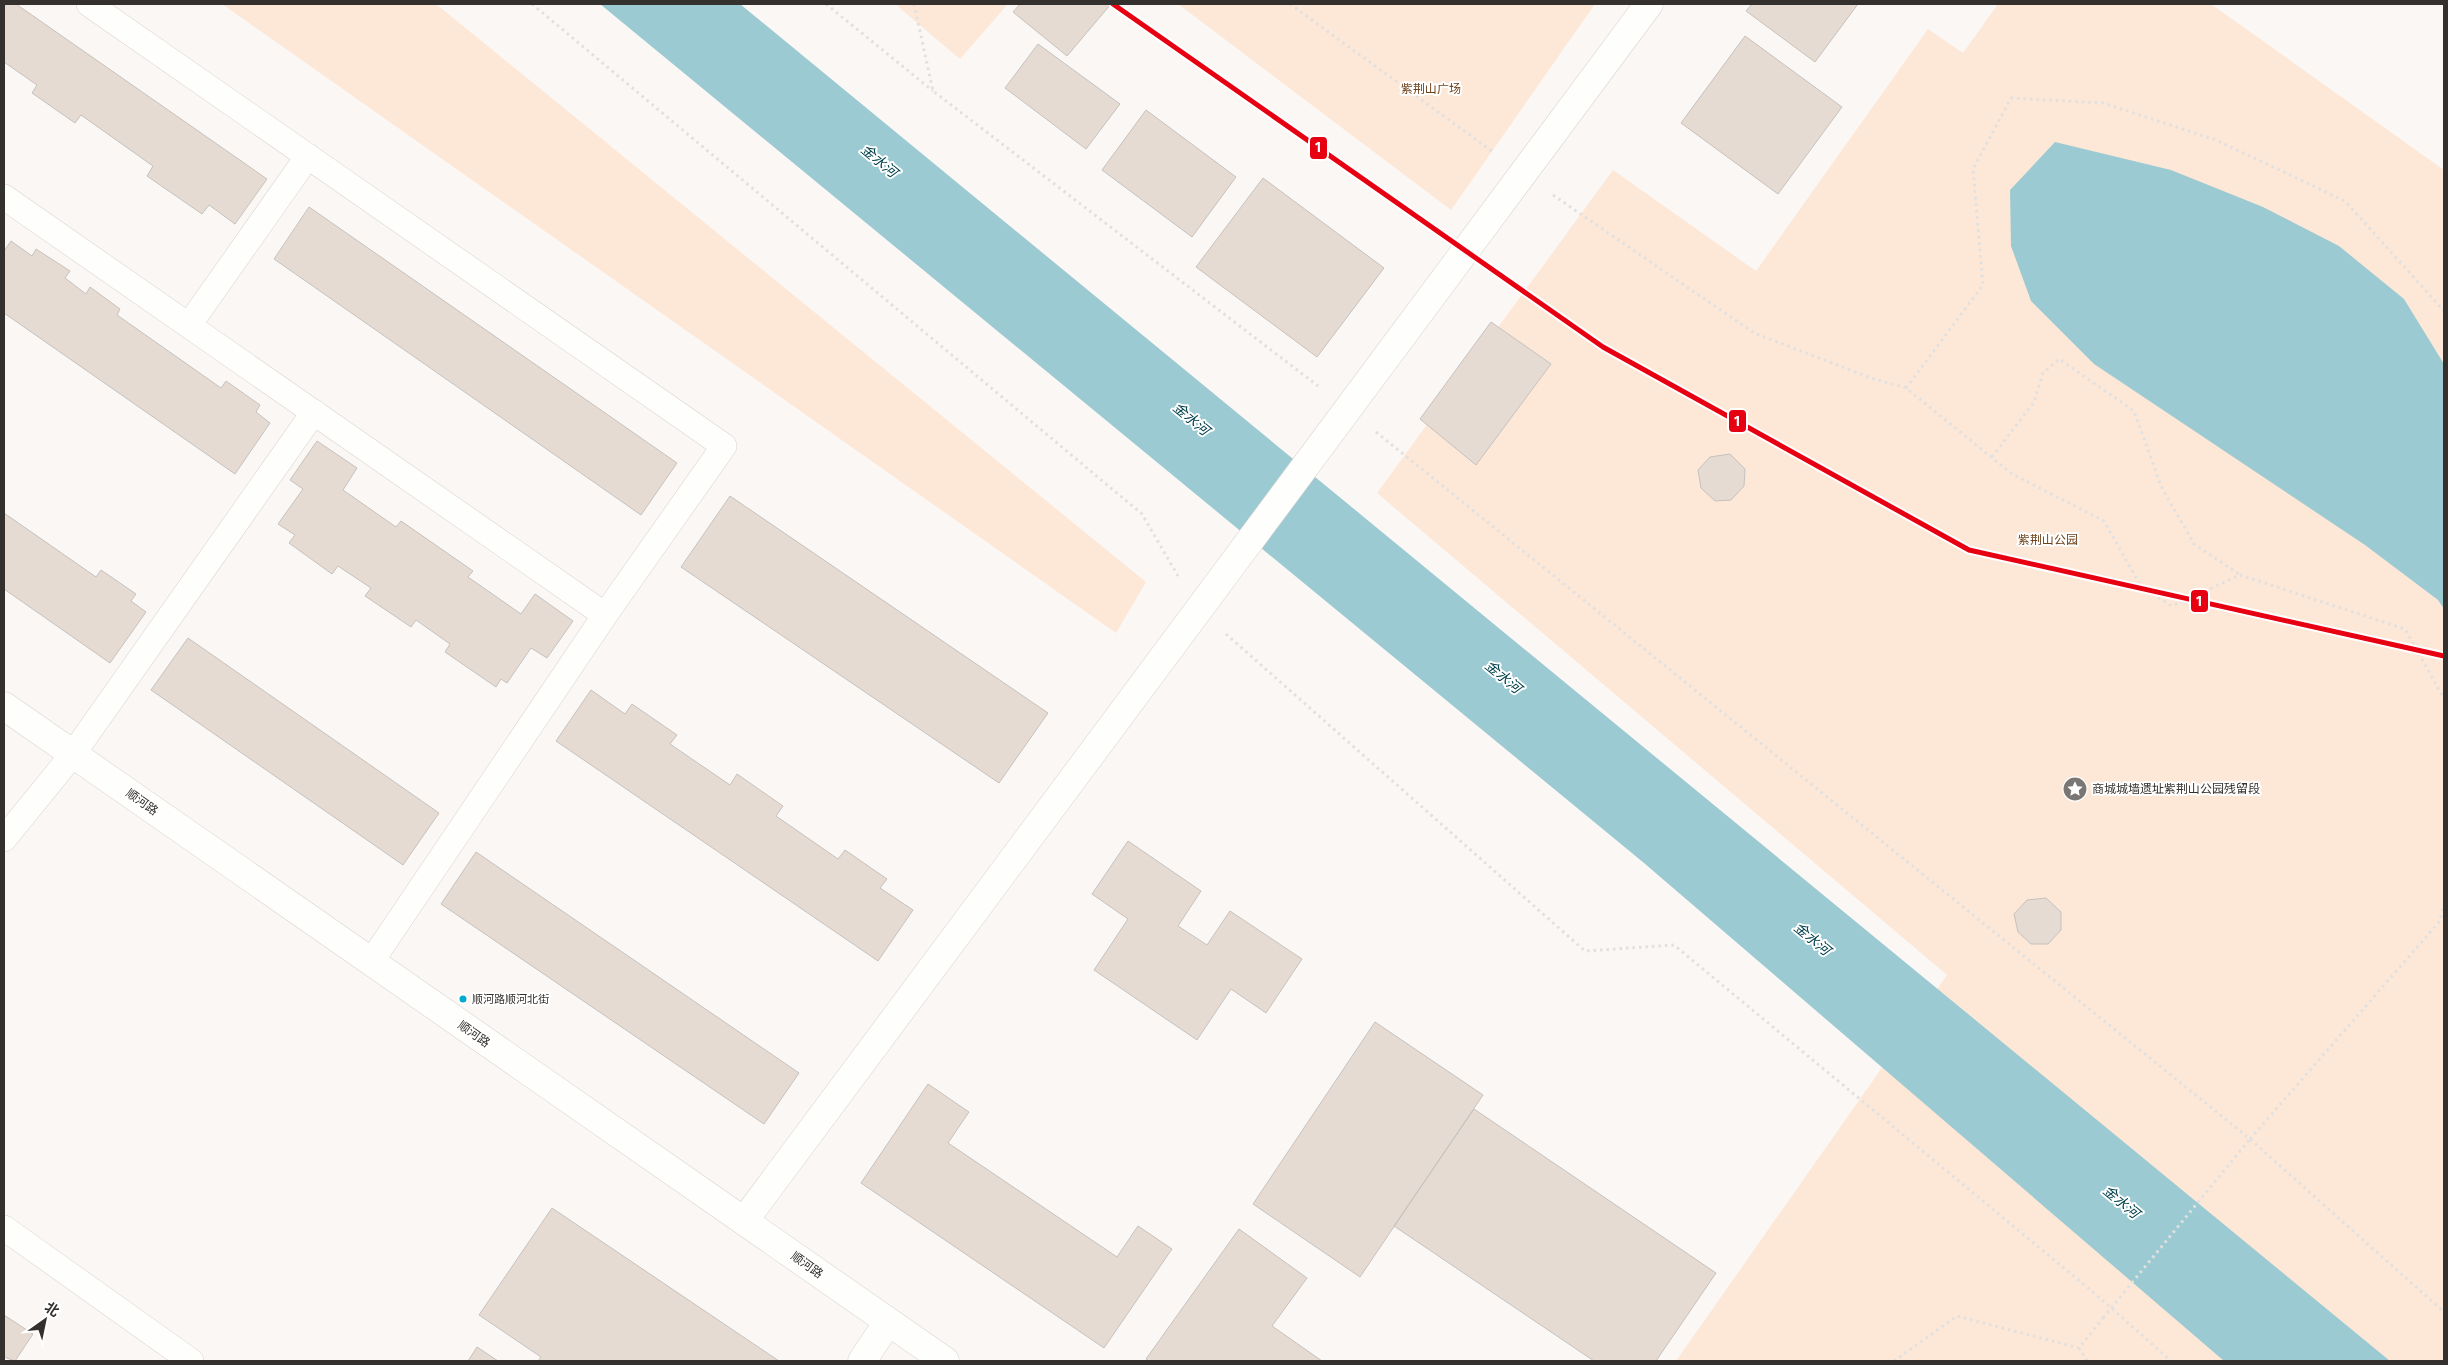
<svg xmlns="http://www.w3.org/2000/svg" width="2448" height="1365" font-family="'Fira Sans Condensed','Noto Sans SC',sans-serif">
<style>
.green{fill:#fde8d8}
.water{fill:#9ccad3}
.building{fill:#e6dbd2;stroke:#c5c1be}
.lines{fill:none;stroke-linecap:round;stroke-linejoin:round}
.lane-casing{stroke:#d8d3d0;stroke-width:26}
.street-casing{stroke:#d8d3d0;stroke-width:29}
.secondary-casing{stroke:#d8d3d0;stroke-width:29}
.path{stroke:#e2e0df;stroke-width:3;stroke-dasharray:2.5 4;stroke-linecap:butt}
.lane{stroke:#fefefd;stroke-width:25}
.street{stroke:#fefefd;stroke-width:28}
.secondary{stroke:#fefefd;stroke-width:28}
.path-bridge{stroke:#e2e0df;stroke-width:3;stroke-dasharray:2.5 4;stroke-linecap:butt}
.metro-1-casing{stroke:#fff;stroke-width:9}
.metro-1{stroke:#e60012;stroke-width:5}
.bus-dot{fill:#00a9ce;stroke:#fff;stroke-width:2}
.labels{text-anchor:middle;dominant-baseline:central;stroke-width:4;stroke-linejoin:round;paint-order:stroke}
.bus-label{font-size:11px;fill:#34302d;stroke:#fff;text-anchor:start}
.park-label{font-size:12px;fill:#6d421a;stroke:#fff}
.poi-label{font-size:12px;fill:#34302d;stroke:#fff;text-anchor:start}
.street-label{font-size:12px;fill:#34302d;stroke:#fff}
.water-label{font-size:14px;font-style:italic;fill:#00404b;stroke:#fff}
.line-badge{stroke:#fff;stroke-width:2}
.badge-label{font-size:14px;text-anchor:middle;font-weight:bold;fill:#fff}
</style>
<rect width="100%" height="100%" fill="#fbf7f4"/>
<path class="green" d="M222 4H436L1146 582 1116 633Z
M895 4H1008L960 59Z
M1178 4H1595L1451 210Z
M1998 4H2211L2444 170V1361H1676L1947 975 1377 493 1613 170 1756 271 1928 29 1963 53Z"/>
<path class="water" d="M600 4H740L2390 1361H2224L1644 863Z
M2055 142 2171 170 2263 207 2339 246 2404 299 2444 364V609L2438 600 2365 545 2094 364 2031 301 2011 246 2010 190Z"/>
<path class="building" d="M4 4H16L267 179 235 224 209 205 202 214 147 176 153 166 81 115 75 123 32 93 37 85 4 62Z
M1020 4H1111L1067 56 1013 12Z
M1752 4H1858L1815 62 1746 11Z
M1745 36 1842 107 1778 194 1681 123Z
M1038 44 1120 104 1086 149 1005 88Z
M1146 110 1236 177 1192 237 1102 170Z
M1263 178 1384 268 1317 357 1196 267Z
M309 207 677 463 641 515 274 259Z
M11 241 32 256 36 249 70 271 65 278 86 294 90 287 120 309 117 315 221 388 226 381 260 405 256 412 270 423 235 474 4 313V251Z
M1491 322 1551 364 1476 465 1420 419Z
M317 441 357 468 343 490 396 527 401 521 473 571 468 577 521 614 535 594 573 621 547 658 531 648 507 683 501 679 496 687 445 652 450 644 416 620 411 627 365 596 371 588 338 566 332 574 289 543 295 535 278 524 303 489 290 480Z
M1730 454 1745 469 1744 486 1731 500 1715 501 1701 488 1698 470 1710 457Z
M730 496 1048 713 999 783 681 567Z
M4 513 96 577 101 570 136 594 131 601 146 612 110 663 4 589Z
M188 638 439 813 403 865 151 690Z
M591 690 625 714 632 704 677 735 670 744 730 785 737 774 783 806 776 816 838 859 845 850 887 879 880 888 913 910 878 961 556 741Z
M1128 841 1201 891 1178 926 1207 945 1230 911 1302 959 1266 1013 1231 989 1197 1040 1094 970 1128 919 1092 894Z
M476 852 799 1073 764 1124 441 904Z
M2046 898 2061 912V930L2048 944H2031L2018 932 2014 914 2027 900Z
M1375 1022 1483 1095 1360 1277 1253 1204Z
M928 1084 969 1112 948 1143 1117 1257 1138 1226 1172 1249 1104 1348 861 1183Z
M1474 1109 1716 1273 1656 1361H1594L1394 1226Z
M552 1208 779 1361H538L541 1357 479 1315Z
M1239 1229 1307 1278 1272 1326 1322 1361H1149L1146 1359Z
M4 1315 33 1334 15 1361 4 1357Z
M477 1347 498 1361H468Z"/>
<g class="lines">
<defs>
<path id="lane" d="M89 4 724 446 605 615 371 962
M4 197 605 615
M189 325 308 156
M4 839 73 754 314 412
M4 1228 191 1361"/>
<path id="street" d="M744 1221 1649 4
M862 1361 888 1322"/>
<path id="secondary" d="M4 706 945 1361"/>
</defs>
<use href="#lane" class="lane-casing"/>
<use href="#street" class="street-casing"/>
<use href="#secondary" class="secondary-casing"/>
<path class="path" d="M532 4 1142 514 1178 576
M826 4 933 91
M914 4 933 91 1318 386
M1290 4 1493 152
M1553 195 1754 333 1871 378 1906 388 2012 474 2104 521 2142 588 2172 606 2240 575 2405 629 2444 699
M1906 388 1983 285 1973 169 2011 98 2103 103 2216 140 2345 201 2444 311
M1376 432 2250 1139 2444 1312
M1992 457 2034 402 2043 373 2059 359 2134 411 2161 486 2194 544 2240 575
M1226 634 1585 951 1674 945 2100 1298 2171 1361
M2250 1139 2440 921 2444 903
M1894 1361 1957 1316 2079 1348
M2087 1361 2079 1348 2103 1318"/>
<use href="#lane" class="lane"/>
<use href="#street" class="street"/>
<use href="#secondary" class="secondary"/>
<path class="path-bridge" d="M2103 1318 2250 1139"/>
<defs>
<path id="metro-1" d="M1113 4 1603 347 1969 550 2444 656"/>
</defs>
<use href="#metro-1" class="metro-1-casing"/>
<use href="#metro-1" class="metro-1"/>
</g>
<defs>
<symbol id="sight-disc" viewBox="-11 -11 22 22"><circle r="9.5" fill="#7a7673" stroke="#fff"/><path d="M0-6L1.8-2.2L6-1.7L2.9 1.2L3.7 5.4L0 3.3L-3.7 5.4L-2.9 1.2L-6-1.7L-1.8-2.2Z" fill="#fff"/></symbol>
</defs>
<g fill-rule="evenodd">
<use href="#sight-disc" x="2061" y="775" width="28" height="28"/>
</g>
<circle class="bus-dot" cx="463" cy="999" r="4.5"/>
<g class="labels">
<g class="bus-label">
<text x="472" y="999">顺河路顺河北街</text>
</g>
<g class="park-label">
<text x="1431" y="89">紫荆山广场</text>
<text x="2048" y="540">紫荆山公园</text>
</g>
<g class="poi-label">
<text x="2092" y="789">商城城墙遗址紫荆山公园残留段</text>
</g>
<g class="street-label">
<text transform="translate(142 802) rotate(35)">顺河路</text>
<text transform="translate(474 1034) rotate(35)">顺河路</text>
<text transform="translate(807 1265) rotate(35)">顺河路</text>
</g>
<g class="water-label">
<text transform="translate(879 161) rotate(40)">金水河</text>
<text transform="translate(1191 419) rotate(40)">金水河</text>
<text transform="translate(1503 677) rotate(40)">金水河</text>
<text transform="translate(1812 939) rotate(40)">金水河</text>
<text transform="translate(2121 1202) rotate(40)">金水河</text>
</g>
</g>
<g class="line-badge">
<rect x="1309" y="136" width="19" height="24" rx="5" fill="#e60012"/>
<rect x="1728" y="409" width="19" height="24" rx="5" fill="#e60012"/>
<rect x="2190" y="589" width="19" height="24" rx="5" fill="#e60012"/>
</g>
<g class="badge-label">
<text x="1318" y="152">1</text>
<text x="1737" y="426">1</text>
<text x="2199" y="606">1</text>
</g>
<rect width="2448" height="1365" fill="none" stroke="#34302d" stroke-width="10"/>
<g transform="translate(45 1320) rotate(33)" stroke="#ffffff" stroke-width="4" paint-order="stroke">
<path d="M0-4L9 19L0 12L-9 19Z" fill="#34302d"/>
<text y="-8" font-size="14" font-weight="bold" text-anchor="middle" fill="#34302d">北</text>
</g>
</svg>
